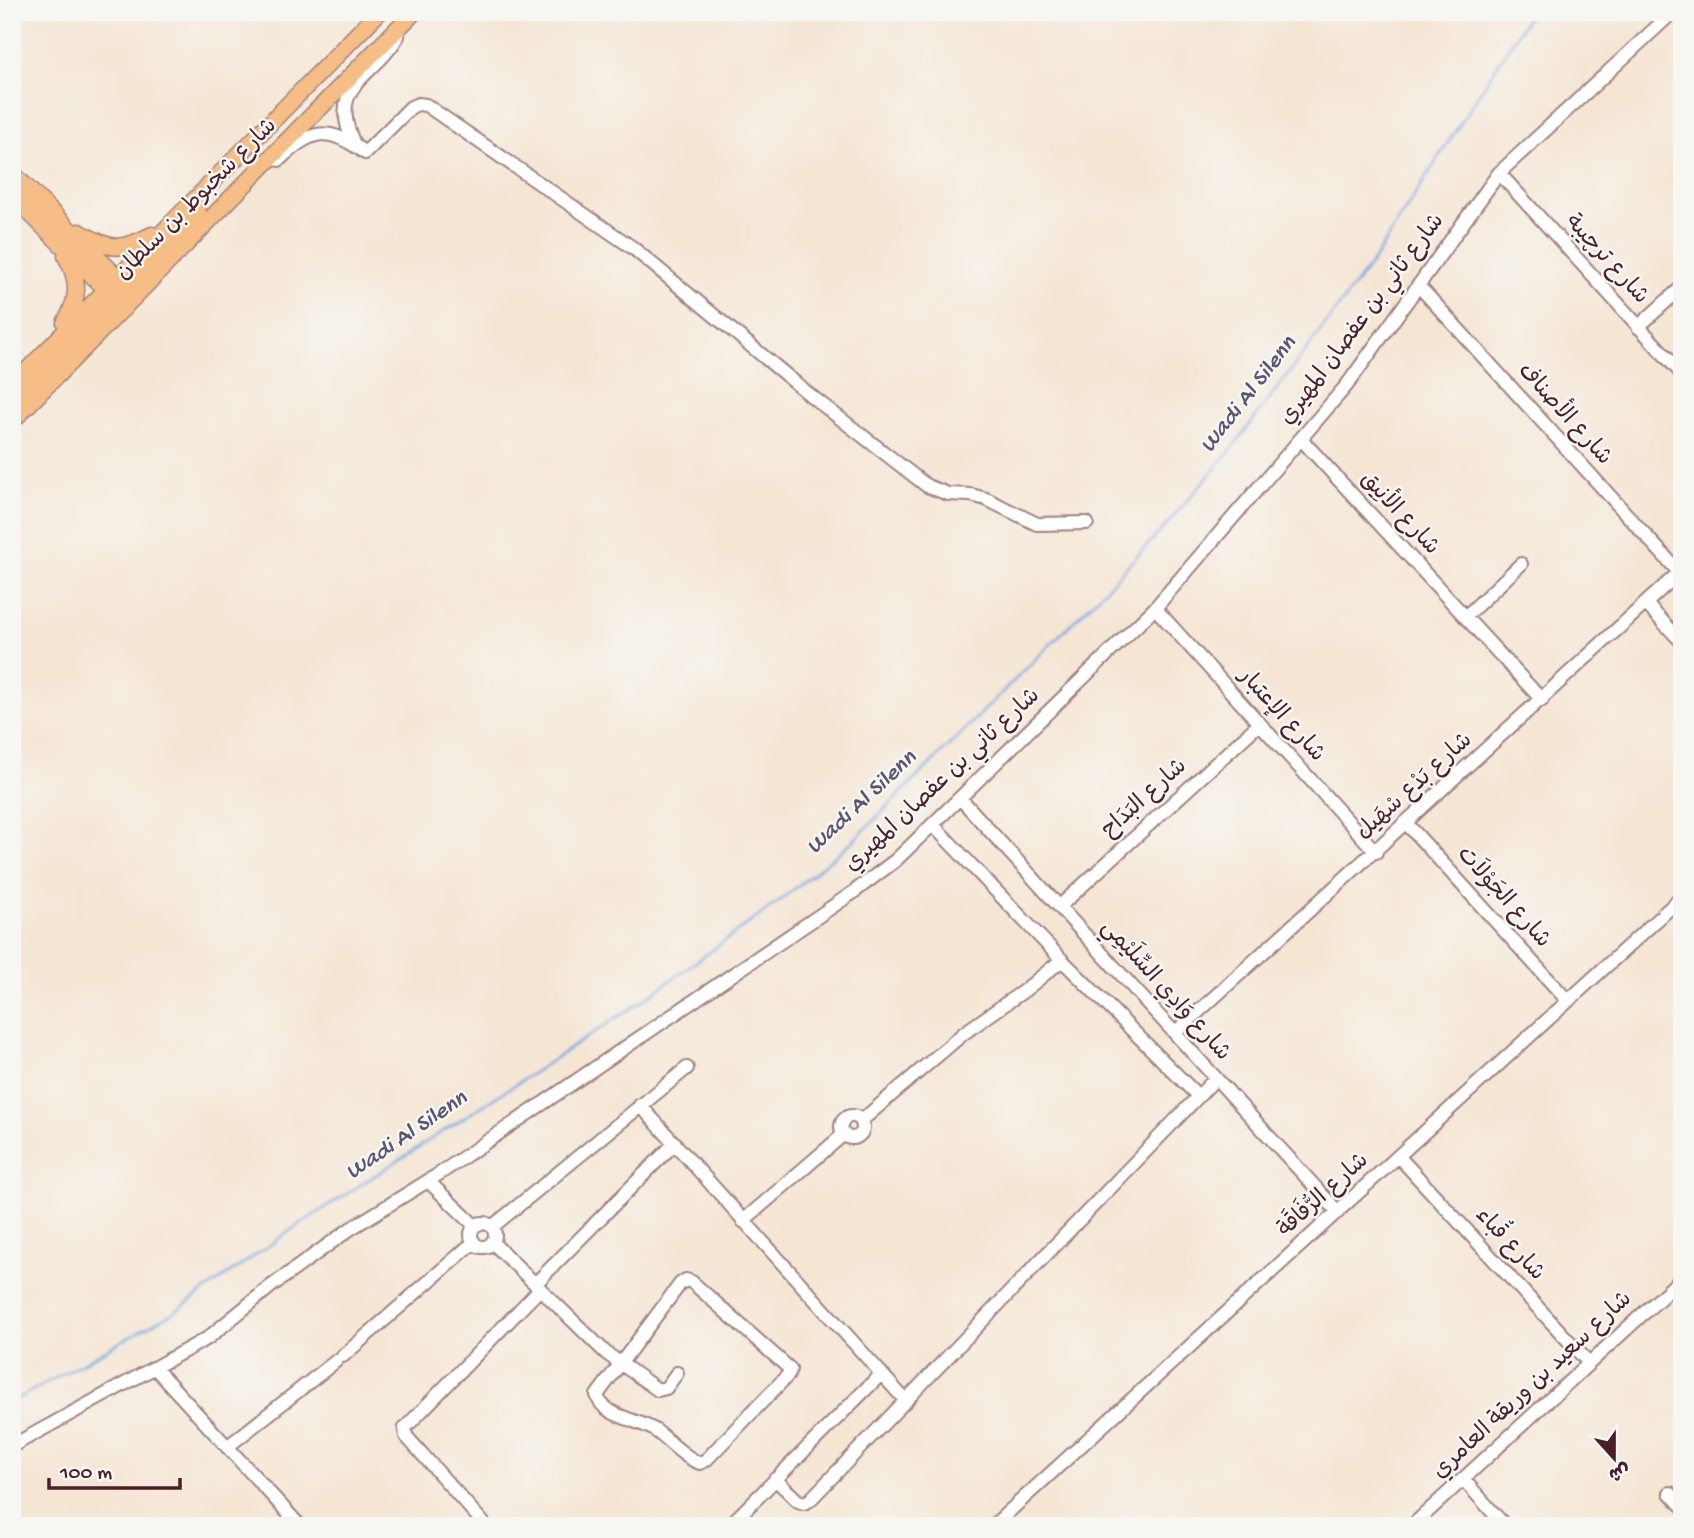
<svg xmlns="http://www.w3.org/2000/svg" width="1694" height="1538" font-family="'Gochi Hand','Playpen Sans Arabic',sans-serif">
<style>
.lines{fill:none;stroke-linecap:round;stroke-linejoin:round}
.stream{stroke:#73a6df;stroke-width:2.5}
.minor-casing{stroke:#a08280;stroke-width:16}
.major-casing{stroke:#a08280;stroke-width:19}
.minor{stroke:#fff;stroke-width:12}
.major{stroke:#f6be86;stroke-width:16}
.labels{text-anchor:middle;dominant-baseline:central;stroke-width:5;stroke-linejoin:round;paint-order:stroke}
.street-label{font-size:23px;fill:#4a1f2b;stroke:#f6f6f2}
.water-label{font-size:24px;font-style:italic;fill:#5a5573;stroke:#f6f6f2}
</style>
<rect width="100%" height="100%" fill="#f6f6f2"/>
<filter id="ink" filterUnits="userSpaceOnUse"><feTurbulence type="fractalNoise" baseFrequency=".0143" numOctaves="2"/><feDisplacementMap in="SourceGraphic" scale="14" xChannelSelector="R" yChannelSelector="G"/><feConvolveMatrix kernelMatrix="1 2 1 2 8 2 1 2 1" color-interpolation-filters="sRGB"/></filter>
<filter id="wash" filterUnits="userSpaceOnUse"><feTurbulence type="fractalNoise" baseFrequency=".00686" numOctaves="4" result="noise"/><feDisplacementMap in="SourceGraphic" scale="28" xChannelSelector="R" yChannelSelector="G"/><feGaussianBlur stdDeviation="1.57" result="paint"/><feColorMatrix in="noise" values="0 0 0 0 0 0 0 0 0 0 0 0 0 0 0 0 0 1.4 0 .05"/><feComposite in="paint" operator="in"/></filter>
<g filter="url(#wash)">
<rect width="100%" height="100%" fill="#f5e6d4"/>
<g class="lines">
<path class="stream" d="M12 1402 176 1311 294 1228 536 1071 645 999 778 902 852 842 1091 604 1161 531 1230 451 1373 261 1531 12"/>
</g>
</g>
<g filter="url(#ink)">
<g class="lines">
<defs>
<path id="minor" d="M354 144C326 83 373 80 398 36
M279 160C311 129 328 125 365 153L411 107 418 104 426 105 633 248 810 395 927 486 948 494 971 495 986 499 1037 524 1087 523
M1499 173 1682 374
M1418 285 1679 572
M1638 327 1682 287
M1301 439 1542 700
M1646 604 1682 642
M1155 608 1376 852
M1465 617 1521 564
M960 798 1338 1212
M1407 824 1568 1001
M933 825 1062 960 1198 1096
M1060 906 1259 724
M1175 1033 1682 570
M640 1105 906 1401
M841 1127a11 11 0 1 1 22 0a11 11 0 1 1-22 0Z
M861 1121 964 1033 1025 990 1062 960
M1399 1157 1589 1363
M428 1181 475 1226
M743 1221 844 1134
M471 1235a12 12 0 1 1 24 0a12 12 0 1 1-24 0Z
M492 1227 687 1068
M492 1242 606 1353 658 1390 666 1388 677 1373
M686 1280 692 1282 790 1369 788 1375 706 1460 700 1463C684 1458 670 1441 656 1431 640 1419 603 1418 597 1395L680 1284Z
M535 1284 675 1143
M343 1356 474 1242
M155 1368 300 1526
M12 1446 208 1338 270 1287 350 1229 439 1174 851 894 896 860 1155 608 1347 385 1499 173 1673 12
M227 1447 336 1361
M775 1479 798 1501 804 1503 810 1500 1216 1078
M1463 1479 1505 1526
M1670 1493 1682 1506
M486 1526 406 1436 405 1428 540 1289
M729 1526 881 1374
M993 1526 1682 897
M1412 1526 1682 1278"/>
<path id="major" d="M12 173 124 284
M12 195 112 295
M79 232C111 250 120 252 152 235
M124 308 121 302 122 291 198 212
M65 323C79 299 80 281 66 256
M12 386 379 12
M18 411C21 382 93 322 115 299L119 287
M12 421 414 12"/>
</defs>
<use href="#minor" class="minor-casing"/>
<use href="#major" class="major-casing"/>
<use href="#minor" class="minor"/>
<use href="#major" class="major"/>
</g>
</g>
<g class="labels">
<g class="street-label">
<text transform="translate(197 200) rotate(-45)">شارع شخبوط بن سلطان</text>
<text transform="translate(1606 260) rotate(48)">شارع ترچيبة</text>
<text transform="translate(1363 320) rotate(-53)">شارع ثاني بن عفصان المهيري</text>
<text transform="translate(1564 415) rotate(48)">شارع الأصناف</text>
<text transform="translate(1399 514) rotate(47)">شارع الأنِيق</text>
<text transform="translate(1281 716) rotate(48)">شارع الإعتبار</text>
<text transform="translate(943 781) rotate(-43)">شارع ثاني بن عفصان المهيري</text>
<text transform="translate(1415 787) rotate(-42)">شارع بَدْع سْهَيل</text>
<text transform="translate(1145 799) rotate(-42)">شارع البَدَاح</text>
<text transform="translate(1503 898) rotate(48)">شارع الجَوْلاَت</text>
<text transform="translate(1165 991) rotate(48)">شارع وَادِي السِّلَيْمِي</text>
<text transform="translate(1324 1196) rotate(-42)">شارع الرُّفَاقَة</text>
<text transform="translate(1509 1245) rotate(47)">شارع قُباء</text>
<text transform="translate(1533 1386) rotate(-43)">شارع سعيد بن وريقة العامري</text>
</g>
<g class="water-label">
<text transform="translate(1249 395) rotate(-52)">Wadi Al Silenn</text>
<text transform="translate(862 803) rotate(-43)">Wadi Al Silenn</text>
<text transform="translate(407 1136) rotate(-34)">Wadi Al Silenn</text>
</g>
</g>
<rect width="1694" height="1538" fill="none" stroke="#f6f6f2" stroke-width="42"/>
<g transform="translate(1614 1458) rotate(159)" stroke="#f6f6f2" stroke-width="5" paint-order="stroke">
<path d="M0-5L12 26L0 18L-12 26Z" fill="#4a1f2b"/>
<text y="-10" font-size="19" font-weight="bold" text-anchor="middle" fill="#4a1f2b">ش</text>
</g>
<path d="M49 1478v10h131v-10" fill="none" stroke="#4a1f2b" stroke-width="3.5"/>
<text x="60" y="1478" font-size="21" fill="#4a1f2b" stroke="#f6f6f2" stroke-width="5" paint-order="stroke">100 m</text>
</svg>
